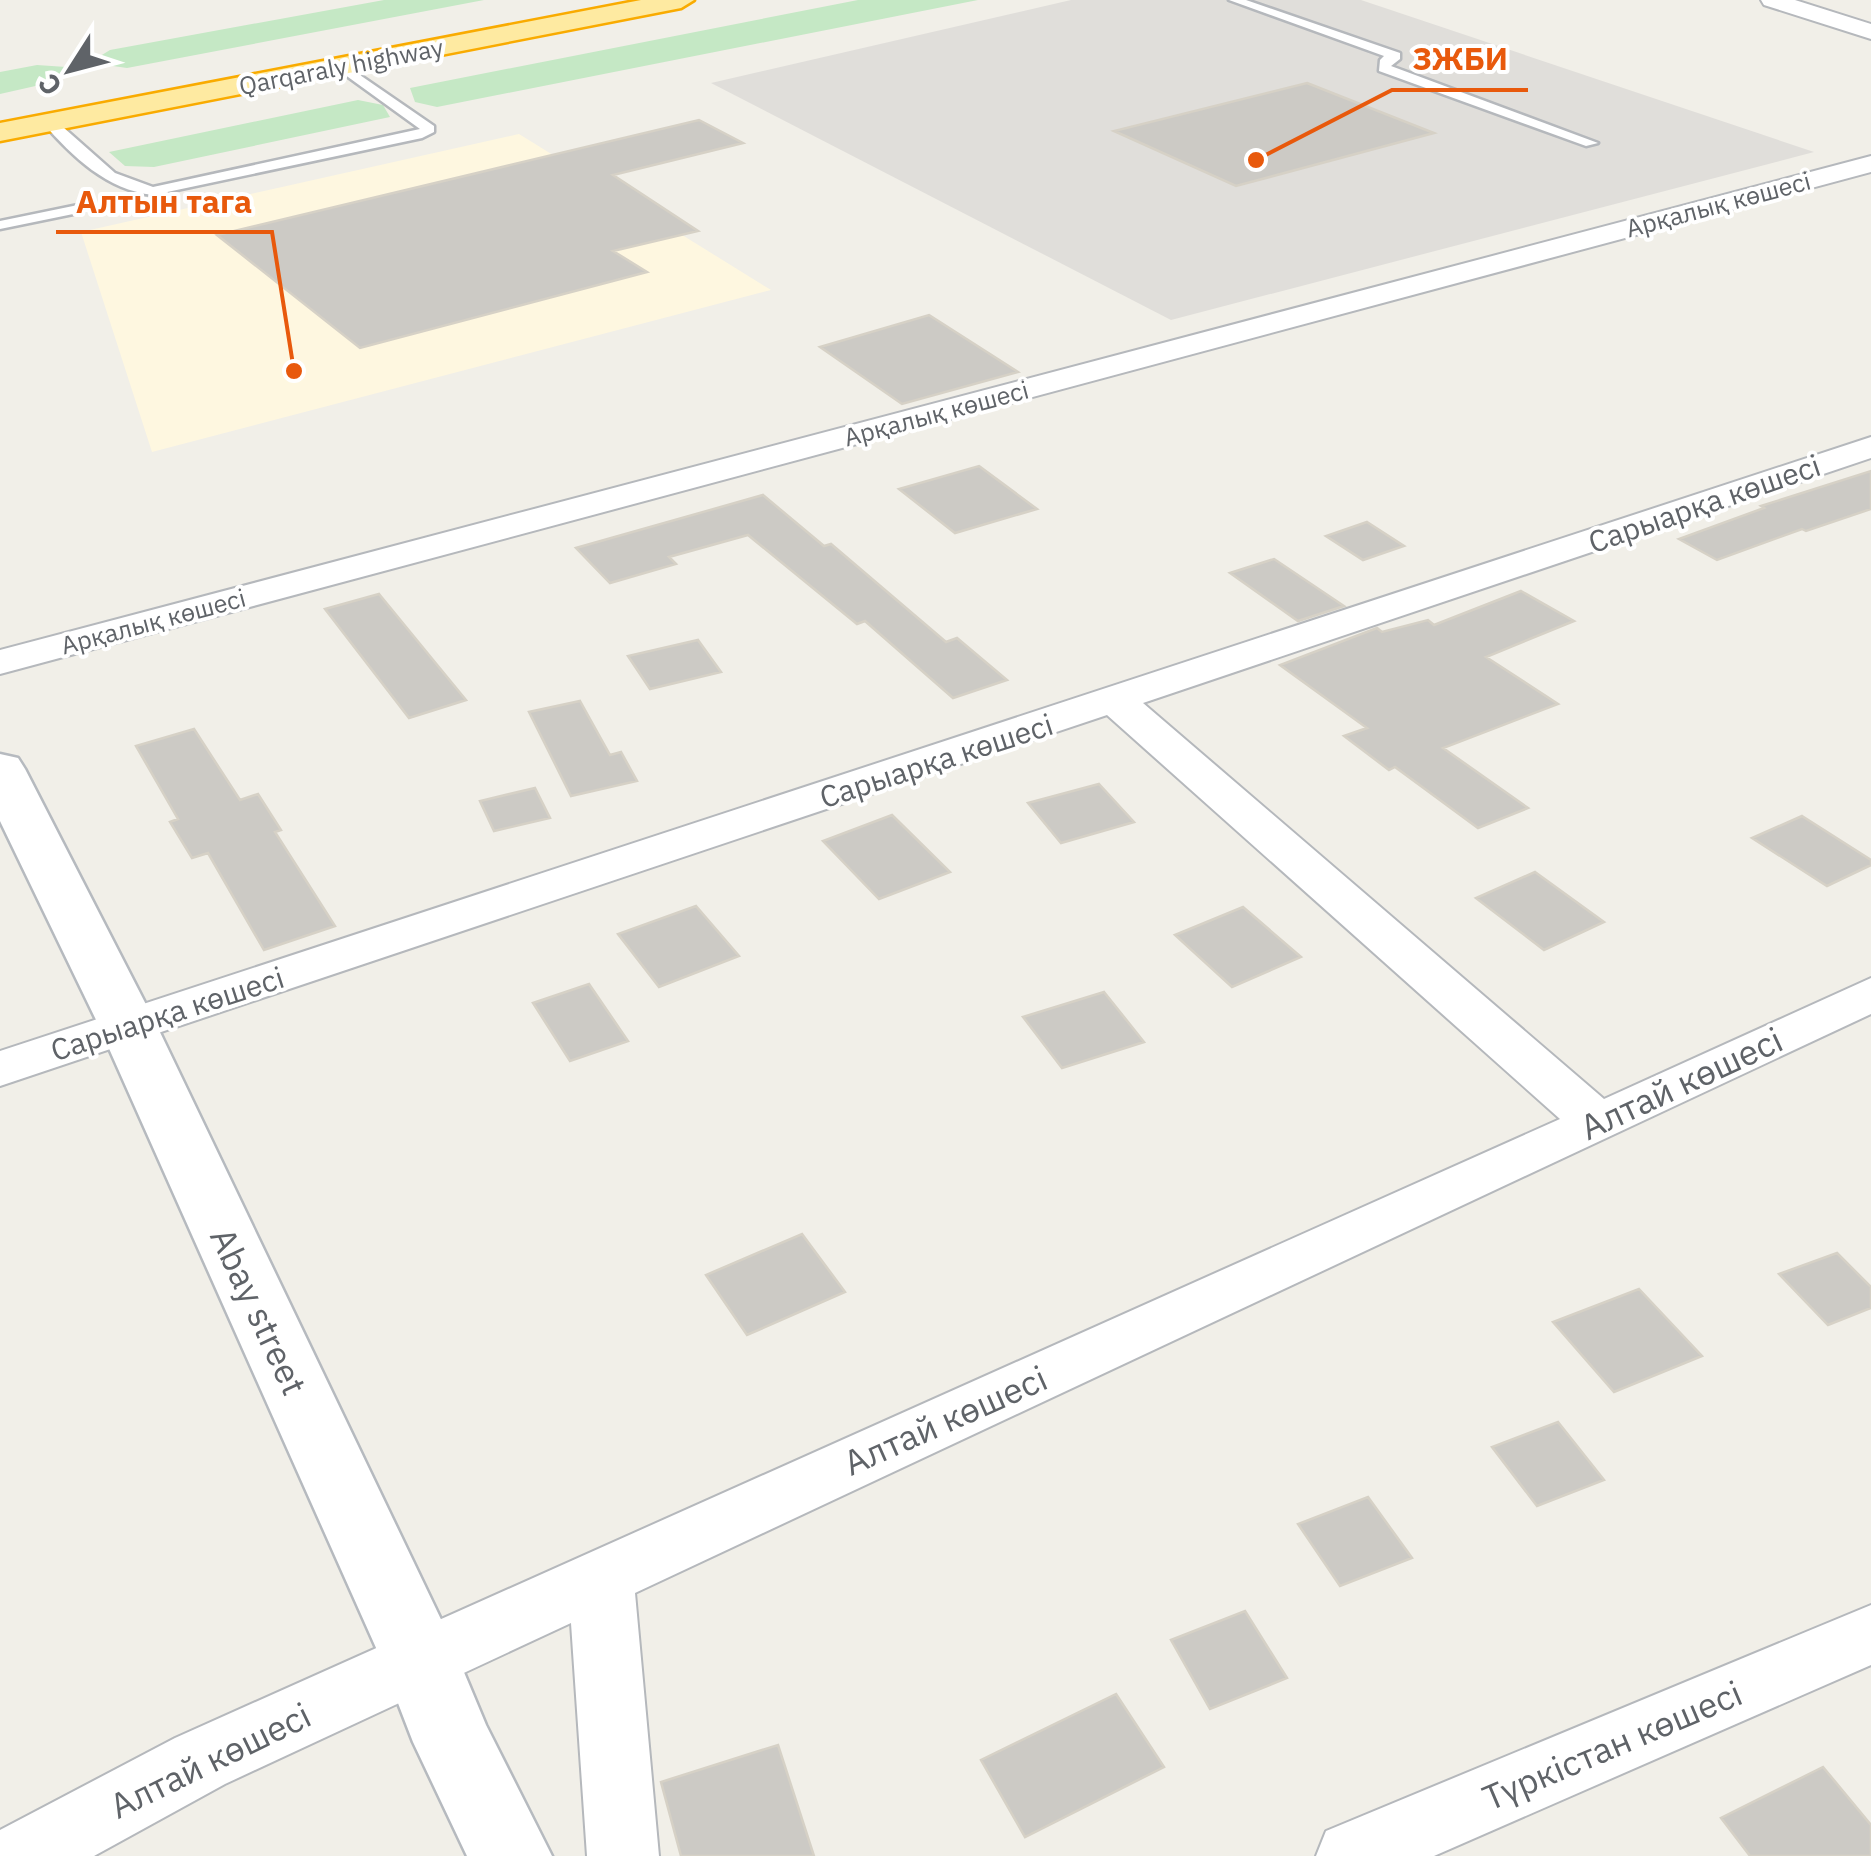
<svg xmlns="http://www.w3.org/2000/svg" width="1871" height="1856" font-family="'IBM Plex Sans',sans-serif">
<style>
.commercial{fill:#fef7e0}
.industrial{fill:#e0deda}
.green{fill:#c5e8c5}
.building{fill:#cccac5;stroke:#d6d1c6;stroke-width:2.5}
.lines{fill:none;stroke-linecap:round;stroke-linejoin:round}
.service-casing{stroke:#b5b8bc;stroke-width:5}
.minor-casing{stroke:#b5b8bc;stroke-width:4}
.secondary-casing{stroke:#b6babf;stroke-width:5}
.trunk-casing{stroke:#f9ab00;stroke-width:5}
.service{fill:#fff;fill-rule:evenodd}
.minor{fill:#fff;fill-rule:evenodd}
.secondary{fill:#fff;fill-rule:evenodd}
.trunk{fill:#feeaa1;fill-rule:evenodd}
.labels{text-anchor:middle;dominant-baseline:central;stroke-width:8;stroke-linejoin:round;paint-order:stroke}
.far-street-label{font-size:25px;fill:#5f6368;stroke:#fff}
.street-label{font-size:30px;fill:#5f6368;stroke:#fff}
.near-street-label{font-size:35px;fill:#5f6368;stroke:#fff}
.leader{fill:none;stroke:#e8590c;stroke-width:4}
.callout-dot{fill:#e8590c;stroke:#fff;stroke-width:4}
.callout-label{font-size:32px;text-anchor:middle;font-weight:bold;fill:#e8590c;stroke:#fff;stroke-width:8;stroke-linejoin:round;paint-order:stroke}
</style>
<rect width="100%" height="100%" fill="#f1efe8"/>
<path class="commercial" d="M519 134 771 290 152 452 81 232Z"/>
<path class="industrial" d="M1071 0H1361L1814 152 1171 320 711 83Z"/>
<path class="green" d="M384 0H484L127 68 106 65 97 58 110 50Z
M858 0H978L437 107 415 102 410 88Z
M37 65 66 67 62 80 0 94V72Z
M358 100 383 105 390 117 154 167 125 166 109 152Z"/>
<path class="building" d="M1307 83 1434 133 1236 186 1114 131Z
M699 120 743 143 613 175 698 231 613 251 647 272 360 348 217 235Z
M929 315 1018 372 902 404 820 347Z
M979 466 1037 509 955 533 899 489Z
M1871 471V509L1806 531 1802 529 1717 560 1679 539 1764 508 1761 506Z
M763 495 824 546 831 544 946 642 957 638 1007 680 953 698 865 621 857 624 748 535 669 557 676 564 610 583 576 548Z
M1367 522 1404 546 1363 560 1326 536Z
M1274 559 1344 606 1298 621 1230 573Z
M1521 591 1574 621 1486 657 1558 704 1443 748 1528 808 1478 828 1395 767 1389 770 1344 736 1367 728 1280 665 1377 628 1382 632 1428 620 1434 625Z
M379 594 438 666 466 700 409 718 325 609Z
M698 640 721 672 650 689 628 656Z
M580 701 610 755 621 752 637 781 571 796 529 712Z
M194 729 240 800 258 794 281 830 275 832 335 926 264 950 208 853 192 858 170 822 178 819 136 746Z
M1099 784 1134 822 1061 843 1028 803Z
M535 788 550 818 494 831 480 801Z
M892 815 950 872 879 899 823 841Z
M1802 816 1871 860V865L1827 886 1752 838Z
M1535 872 1604 922 1544 950 1476 898Z
M696 906 739 956 659 987 618 934Z
M1243 907 1301 957 1232 987 1175 935Z
M589 984 628 1041 570 1061 533 1003Z
M1104 992 1144 1042 1062 1068 1023 1017Z
M802 1234 845 1292 747 1335 706 1275Z
M1837 1253 1871 1287V1308L1828 1325 1779 1274Z
M1639 1289 1702 1356 1614 1392 1553 1322Z
M1558 1422 1604 1480 1537 1506 1492 1447Z
M1368 1497 1412 1558 1340 1586 1298 1524Z
M1245 1611 1287 1678 1210 1709 1171 1640Z
M1116 1694 1164 1767 1025 1837 981 1760Z
M778 1745 814 1856H681L661 1782Z
M1823 1767 1871 1825V1856H1750L1721 1818Z"/>
<g class="lines">
<defs>
<path id="service" d="M1229 0H1246L1400 53V59L1391 66 1598 143 1586 146 1379 71 1380 60 1384 56Z
M341 62 434 126V132L422 138 153 195C107 190 73 157 43 123L55 120 115 173 153 187 420 129 337 69V63Z
M78 205 83 206V212L0 229V221Z"/>
<path id="minor" d="M1761 0H1795L1871 24V39L1764 5Z
M1871 156V172L0 674V650Z
M1871 437V458L1143 703 1604 1099 1871 978V1014L635 1593 659 1856H587L571 1623 225 1784 94 1856H0V1830L175 1738 1560 1119 1107 715 0 1086V1051Z
M1871 1605V1665L1434 1856H1316L1326 1831Z"/>
<path id="secondary" d="M0 754 18 758 25 769 157 1026 448 1634 486 1725 552 1856H467L413 1742 381 1659 99 1026 0 821Z"/>
<path id="trunk" d="M641 0H694L681 8 0 141V123Z"/>
</defs>
<use href="#service" class="service-casing"/>
<use href="#minor" class="minor-casing"/>
<use href="#secondary" class="secondary-casing"/>
<use href="#trunk" class="trunk-casing"/>
<use href="#service" class="service"/>
<use href="#minor" class="minor"/>
<use href="#secondary" class="secondary"/>
<use href="#trunk" class="trunk"/>
</g>
<g class="labels">
<g class="far-street-label">
<text transform="translate(341 66) rotate(-11)">Qarqaraly highway</text>
<text transform="translate(1718 204) rotate(-15)">Арқалық көшесі</text>
<text transform="translate(936 413) rotate(-15)">Арқалық көшесі</text>
<text transform="translate(153 621) rotate(-15)">Арқалық көшесі</text>
</g>
<g class="street-label">
<text transform="translate(1704 503) rotate(-19)">Сарыарқа көшесі</text>
<text transform="translate(936 760) rotate(-18)">Сарыарқа көшесі</text>
<text transform="translate(167 1013) rotate(-18)">Сарыарқа көшесі</text>
</g>
<g class="near-street-label">
<text transform="translate(1681 1083) rotate(-25)">Алтай көшесі</text>
<text transform="translate(259 1311) rotate(65)">Abay street</text>
<text transform="translate(945 1420) rotate(-24)">Алтай көшесі</text>
<text transform="translate(1612 1745) rotate(-23)">Түркістан көшесі</text>
<text transform="translate(210 1760) rotate(-26)">Алтай көшесі</text>
</g>
</g>
<path class="leader" d="M1256 160L1392 90H1528M294 371L272 232H56"/>
<g class="callout-dot">
<circle cx="1256" cy="160" r="10"/>
<circle cx="294" cy="371" r="10"/>
</g>
<g class="callout-label">
<text x="1460" y="70">ЗЖБИ</text>
<text x="164" y="213">Алтын тага</text>
</g>
<g transform="translate(70 70) rotate(234)" stroke="#ffffff" stroke-width="8" paint-order="stroke">
<path d="M0-8L18 38L0 25L-18 38Z" fill="#5f6368"/>
<text y="-15" font-size="28" font-weight="bold" text-anchor="middle" fill="#5f6368">С</text>
</g>
</svg>
